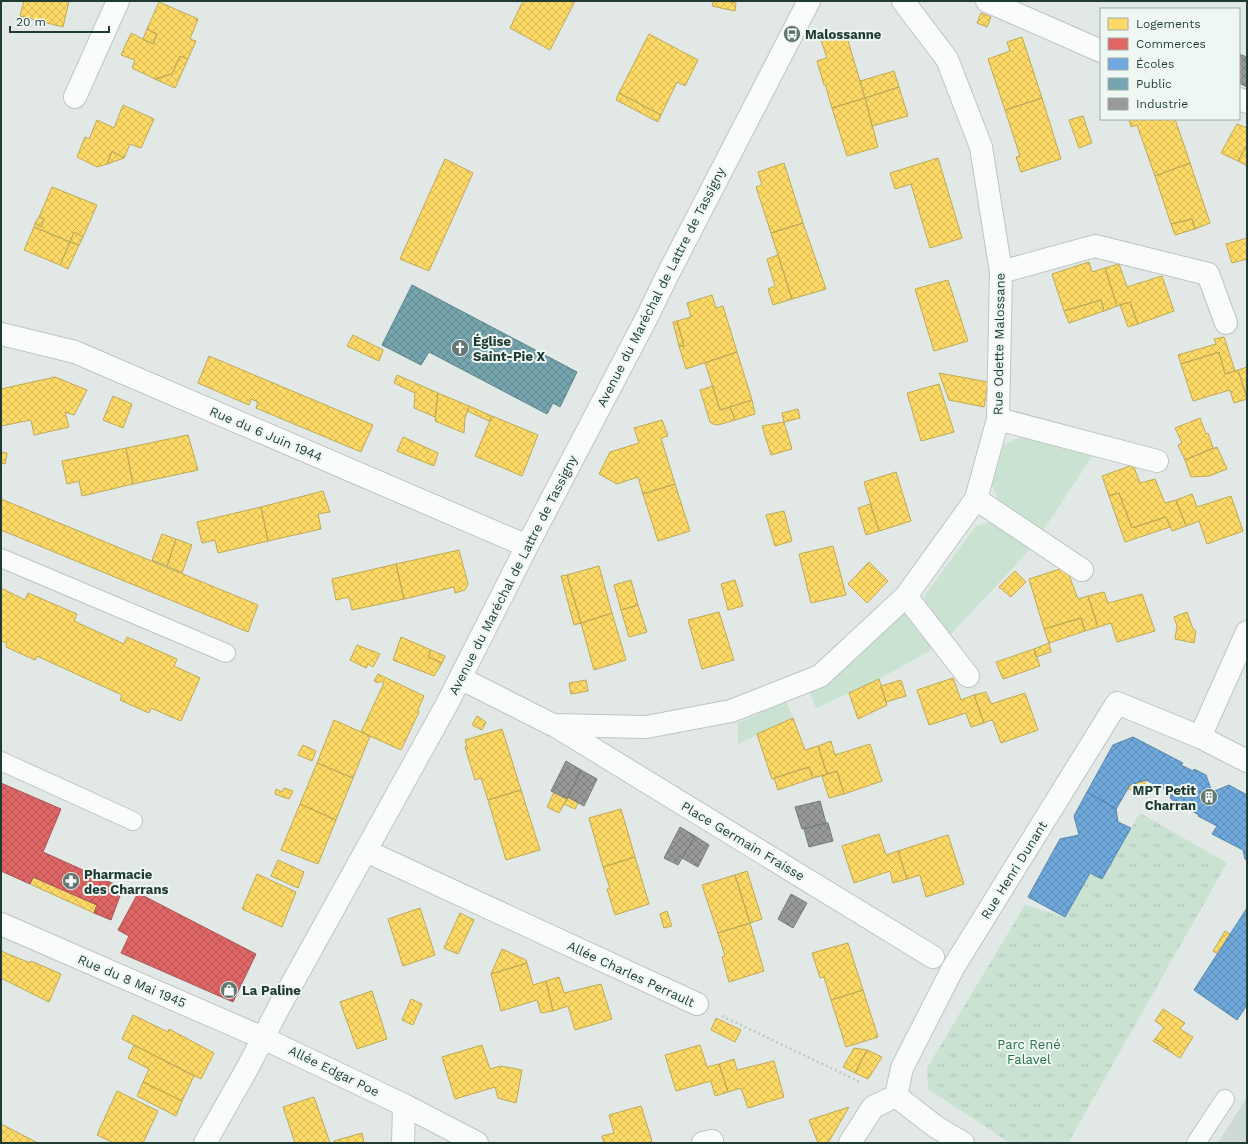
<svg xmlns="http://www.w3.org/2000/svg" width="1248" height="1144" font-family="'Work Sans',sans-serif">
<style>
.built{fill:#cfd9d5}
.grass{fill:#c9e2d2}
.park{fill:url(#park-tufts)}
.homes{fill:url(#homes-cross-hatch);stroke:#bcaa57}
.shops{fill:url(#shops-cross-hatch);stroke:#a65957}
.schools{fill:url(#schools-cross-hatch);stroke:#5787aa}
.public{fill:url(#public-cross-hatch);stroke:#5c858a}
.industry{fill:url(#industry-cross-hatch);stroke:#747d7b}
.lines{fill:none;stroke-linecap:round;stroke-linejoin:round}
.service-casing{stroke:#bec5c2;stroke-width:20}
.minor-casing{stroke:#bec5c2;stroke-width:24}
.path{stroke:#bfc8c4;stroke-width:2.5;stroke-dasharray:2 3;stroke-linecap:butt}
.service{stroke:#fafcfb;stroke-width:18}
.minor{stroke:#fafcfb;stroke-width:22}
.labels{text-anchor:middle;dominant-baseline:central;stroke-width:4;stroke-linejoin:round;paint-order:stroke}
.poi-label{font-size:13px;font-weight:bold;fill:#1f3b34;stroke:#eff7f3;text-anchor:start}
.street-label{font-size:13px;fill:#1f3b34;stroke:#eff7f3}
.park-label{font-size:13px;fill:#287347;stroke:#eff7f3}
</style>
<defs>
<pattern id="park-tufts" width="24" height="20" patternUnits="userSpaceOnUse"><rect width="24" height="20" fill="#c9e2d2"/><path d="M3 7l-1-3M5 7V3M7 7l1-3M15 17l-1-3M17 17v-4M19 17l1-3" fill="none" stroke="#acc3b5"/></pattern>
<pattern id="homes-cross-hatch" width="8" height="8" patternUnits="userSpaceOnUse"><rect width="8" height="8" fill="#ffd966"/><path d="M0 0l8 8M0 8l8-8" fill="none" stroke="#dabb59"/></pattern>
<pattern id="shops-cross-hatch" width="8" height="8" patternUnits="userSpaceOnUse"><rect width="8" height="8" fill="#e06666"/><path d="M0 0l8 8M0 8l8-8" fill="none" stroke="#b55555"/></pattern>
<pattern id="schools-cross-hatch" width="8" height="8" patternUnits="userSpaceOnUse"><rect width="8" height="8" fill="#6fa8dc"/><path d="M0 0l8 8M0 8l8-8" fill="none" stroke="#5b8ab3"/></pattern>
<pattern id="public-cross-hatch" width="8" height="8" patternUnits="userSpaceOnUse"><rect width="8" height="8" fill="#76a5af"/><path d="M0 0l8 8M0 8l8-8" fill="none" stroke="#60888f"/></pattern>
<pattern id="industry-cross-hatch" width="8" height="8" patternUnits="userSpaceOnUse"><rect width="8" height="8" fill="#999"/><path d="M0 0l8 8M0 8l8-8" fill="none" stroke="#7c7e7e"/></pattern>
</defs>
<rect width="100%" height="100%" fill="#e1e8e5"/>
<path class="built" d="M1247 1097V1143H1218Z"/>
<path class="grass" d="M1025 435 1095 452 1042 532 999 501 992 486 1004 445Z
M993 521 1034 545 949 636 922 601 923 598 976 526Z
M908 611 938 646 879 679 816 708 808 687 848 661Z
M786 701 793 718 738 744V723Z"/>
<path class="park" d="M1140 813 1227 863 1068 1143H1010L928 1089 927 1068 1025 905 1065 917 1090 873 1102 879Z"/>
<path class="homes" d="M24 1H69L63 27 20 16Z
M523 1H575L550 50 510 28Z
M713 1H726L736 3 735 11 712 6Z
M159 2 198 19 190 39 196 41 188 59 180 56 172 74 155 79 132 68 135 60 121 55 131 33 153 44 157 34 147 29Z
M981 13 991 17 987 27 977 23Z
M147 29 157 34 153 44 143 39Z
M649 34 698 60 685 86 677 82 661 115 619 93Z
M846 34 865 98 832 108 825 84 824 85 817 61 827 58 821 40Z
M1022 37 1042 98 1005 110 988 59 1010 51 1007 42Z
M180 56 188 59 175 88 155 79 172 74Z
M894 71 899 87 865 98 860 81Z
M899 87 908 116 872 126 865 98Z
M619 93 661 115 658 122 616 100Z
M865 98 878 147 847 156 832 108Z
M1042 98 1061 159 1021 172 1016 157 1020 156 1005 110Z
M123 105 154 119 141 148 130 144 124 158 112 151 107 164 97 167 77 157 85 137 89 139 97 120 114 128Z
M1083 116 1092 143 1079 148 1069 120Z
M1129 119H1175L1190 163 1155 176 1137 125 1131 127Z
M1237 124 1247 128V145L1238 161 1221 153Z
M1247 145V166L1238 161Z
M112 151 124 158 107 164Z
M938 158 962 238 930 248 911 184 895 189 890 173Z
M445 159 473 173 429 271 400 259Z
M784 163 803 223 771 233 756 187 762 185 758 172Z
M1190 163 1210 223 1195 229 1192 219 1171 224 1155 176Z
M52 187 97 205 83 237 74 232 70 242 34 227 35 223 41 227 44 219 39 217Z
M39 217 44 219 41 227 35 223Z
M1192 219 1195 229 1175 235 1171 224Z
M803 223 826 289 792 299 771 233Z
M34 227 70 242 60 265 24 250Z
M74 232 83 237 79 245 70 242Z
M1247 238V259L1232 263 1226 244Z
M70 242 79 245 68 269 60 265Z
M778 255 792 299 773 305 768 289 775 286 767 259Z
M1089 262 1092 272 1105 268 1117 306 1104 311 1101 300 1064 311 1052 274Z
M1119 264 1127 287 1162 276 1174 311 1138 324 1130 302 1117 306 1105 268Z
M948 280 968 341 934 351 915 289Z
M712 295 716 308 723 306 737 352 686 369 679 346H684L677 321 691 317 687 303Z
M1101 300 1104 311 1069 323 1064 311Z
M1130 302 1138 324 1128 327 1120 305Z
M677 321 684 346H679L673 322Z
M353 335 383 350 379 361 347 346Z
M1224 337 1235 371 1225 374 1219 352 1181 364 1178 355 1216 344 1214 339Z
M737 352 752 400 720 410 705 363Z
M1219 352 1225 374 1238 370 1247 399 1234 403 1230 390 1193 401 1181 364Z
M209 356 373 425 361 452 256 408 258 402 251 399 249 405 198 383Z
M1247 367V397L1238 370Z
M939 373 988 382 984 407 949 400Z
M397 375 438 393 435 417 414 408 415 393 394 383Z
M55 377 87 390 74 415 65 412 69 427 34 435 31 420 1 426V389Z
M939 384 954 432 921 441 907 393Z
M713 386 720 410 730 407 735 420 718 425 713 424 710 422 700 390Z
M438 393 469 406 465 418 464 433 435 421Z
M113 396 132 404 123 428 103 420Z
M752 400 755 414 735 420 730 407Z
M469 406 492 416 489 421 467 411Z
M798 409 800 418 784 422 782 413Z
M492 416 538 435 522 476 475 456Z
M1200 418 1206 434 1208 433 1213 448 1185 460 1178 445 1182 443 1175 428Z
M662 420 668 436 661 438 675 484 643 494 638 477 617 484 599 474 610 452 639 443 634 428Z
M784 422 792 449 771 455 762 426Z
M188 435 198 470 133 484 126 448Z
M403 437 438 453 434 466 397 451Z
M1217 447 1227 469 1209 476 1191 477 1185 460Z
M126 448 133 484 82 496 79 481 67 484 62 461Z
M1 452 7 453 5 464 1 463Z
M1133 465 1140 483 1155 479 1165 503 1176 500 1186 526 1172 531 1166 517 1132 528 1119 493 1109 496 1102 476Z
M896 472 911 521 879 531 864 482Z
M675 484 690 531 658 541 643 494Z
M323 491 330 512 318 514 321 529 268 541 261 507Z
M1119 493 1132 528 1166 517 1170 527 1125 542 1109 496Z
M1192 494 1197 507 1231 496 1243 531 1207 544 1199 521 1186 526 1176 500Z
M1 499 258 605 248 632 1 530Z
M870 504 879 531 866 535 858 508Z
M261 507 268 541 218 553 215 540 202 543 197 522Z
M784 511 792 541 775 546 766 515Z
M162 534 176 539 167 566 152 560Z
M176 539 192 545 182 573 167 566Z
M833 546 846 595 811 603 799 554Z
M459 550 468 584 465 590 455 593 454 587 404 599 396 564Z
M869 562 888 581 867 603 848 584Z
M396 564 404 599 352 610 349 597 336 600 332 579Z
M599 566 612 613 581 623 567 575Z
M1066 567 1078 599 1088 596 1098 627 1085 631 1081 618 1044 629 1029 579Z
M1015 571 1026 582 1011 597 999 587Z
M567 575 581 623 574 625 561 576Z
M631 580 638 605 621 610 614 585Z
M735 580 743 606 728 610 721 584Z
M1 588 25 600 28 593 77 614 74 621 124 644 127 637 177 659 174 666 200 678 181 721 151 708 149 713 120 700 122 695 37 656 35 660 6 647 7 643 1 641Z
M1104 592 1108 603 1142 594 1155 631 1117 642 1111 623 1098 627 1088 596Z
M638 605 647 632 629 637 621 610Z
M719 612 734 660 702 669 688 620Z
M1187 612 1193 629 1196 631 1194 643 1175 639 1177 626 1174 617Z
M612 613 626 660 594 670 581 623Z
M1081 618 1085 631 1049 643 1044 629Z
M401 637 431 650 428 657 442 663 434 676 393 660Z
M1049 643 1051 652 1036 657 1034 649Z
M357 645 380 654 373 667 368 664 366 668 350 660Z
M1034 649 1040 666 1003 679 996 662Z
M431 650 445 656 442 663 428 657Z
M378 674 424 696 418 710 419 712 401 750 361 732 384 683 380 681 378 683 374 681Z
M953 678 961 700 974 695 984 723 971 727 966 713 929 725 917 690Z
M879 679 887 705 858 719 849 693Z
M586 680 588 691 571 694 569 683Z
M901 680 906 696 886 702 881 686Z
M986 692 991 704 1025 693 1038 730 1001 743 993 721 991 720 984 723 974 695Z
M477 716 486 722 482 730 472 725Z
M793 718 805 750 818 746 827 774 813 778 809 767 772 779 757 734Z
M334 720 370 736 353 778 317 763Z
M502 729 521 790 488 800 481 778 475 780 465 747H467L465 740Z
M831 741 835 755 870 744 882 781 844 794 837 771 827 774 818 746Z
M303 745 316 751 312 761 298 755Z
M317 763 353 778 336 820 300 804Z
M809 767 813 778 778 790 774 778Z
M837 771 844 794 829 798 822 776Z
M1146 780 1144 785 1146 793 1136 795 1134 790 1128 789 1130 785Z
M284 788 293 791 289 799 275 794 276 789 282 792Z
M521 790 540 850 506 860 488 800Z
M554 792 567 799 559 813 547 807Z
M568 797 578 803 575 809 564 804Z
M300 804 336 820 318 864 281 850Z
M621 809 635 857 603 867 589 818Z
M879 834 886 855 898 851 907 879 893 883 890 871 854 883 842 846Z
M948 835 964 884 926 897 920 875 907 879 898 851Z
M635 857 649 904 615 915 607 889H610L603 867Z
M278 860 304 872 298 888 271 876Z
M747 871 762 919 750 923 735 875Z
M257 874 296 892 282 927 242 909Z
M735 875 750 923 718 933 702 885Z
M33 877 97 905 94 913 30 884Z
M420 908 435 955 403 966 388 919Z
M667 911 672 926 664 928 660 914Z
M460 913 474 920 458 954 444 948Z
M750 923 764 971 729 982 722 957 725 956 718 933Z
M1225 931 1230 934 1218 954 1213 951Z
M848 943 863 990 831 1000 824 977 820 978 812 953Z
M502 949 526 960 527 963 491 974Z
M1 951 30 963 31 961 61 974 49 1002 1 978Z
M527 963 533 985 546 981 553 1011 541 1013 537 1000 501 1011 491 974Z
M559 977 564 993 601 984 612 1019 575 1030 568 1006 553 1011 546 981Z
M863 990 878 1037 846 1047 831 1000Z
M372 991 387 1039 357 1049 340 1002Z
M411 999 422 1004 413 1025 402 1020Z
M1163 1009 1185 1023 1180 1029 1193 1037 1180 1058 1166 1049 1168 1047 1155 1039 1164 1027 1155 1021Z
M133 1015 168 1032 169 1029 214 1053 201 1079 122 1039Z
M716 1018 741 1030 735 1042 711 1030Z
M1155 1039 1168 1047 1166 1049 1153 1041Z
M134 1045 194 1076 182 1101 143 1082 149 1069 128 1058Z
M482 1045 490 1069 501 1066 522 1070 516 1103 498 1098 495 1087 455 1099 442 1057Z
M700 1045 707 1067 719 1064 728 1092 715 1096 711 1081 676 1091 665 1055Z
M854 1048 867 1050 855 1073 843 1067Z
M867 1050 882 1057 868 1079 855 1073Z
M734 1059 737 1070 774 1061 784 1097 748 1108 741 1088 728 1092 719 1064Z
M143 1082 182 1101 176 1116 137 1096Z
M117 1091 158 1111 143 1143H114L97 1135Z
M314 1097 330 1143H295L283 1107Z
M641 1106 652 1141 646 1143H604L602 1136 614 1133 609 1115Z
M849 1107 828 1143H818L809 1120Z
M1 1124 38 1143H1Z
M362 1133 364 1143H333L334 1142V1141Z"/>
<path class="shops" d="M1 783 61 809 43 852 123 888 111 920 94 913 97 905 33 877 30 884 1 871Z
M138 893 256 954 233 1002 121 953 129 936 118 930Z"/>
<path class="schools" d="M1133 737 1183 763 1181 765 1193 771 1194 769 1206 775 1212 792 1229 785 1247 795V860L1245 859 1243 850 1212 834 1217 826 1198 816 1199 815 1171 799 1168 791 1146 780 1130 785 1116 809 1087 792 1113 745Z
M1087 792 1116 809 1118 822 1131 828 1102 879 1090 873 1065 917 1028 897 1060 839 1079 835 1074 816Z
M1247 908V1005L1237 1020 1194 990Z"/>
<path class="public" d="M412 285 577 372 560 407 553 403 547 414 429 352 421 365 382 345Z"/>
<path class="industry" d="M1239 54 1247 57V87L1239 83Z
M566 761 581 770 567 799 551 791Z
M581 770 597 779 584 806 568 797Z
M820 801 826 823 802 829 795 807Z
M826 823H828L833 841 809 847 804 829Z
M680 827 695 836 678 865 664 858Z
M695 836 709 845 698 867 682 858Z
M791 894 807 903 793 928 778 919Z"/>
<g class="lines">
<defs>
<path id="service" d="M1 558 226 653
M1 761 133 821
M1196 1143 1225 1099"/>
<path id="minor" d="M987 1 1101 51
M75 97 118 1
M1239 99 1247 102
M1001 272 1095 246 1208 274 1226 323
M1 334 75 352 527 546
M998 419 1157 461
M976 499 1082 570
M906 596 968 676
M460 678 553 725 646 727 731 711 820 676 906 596 976 499 998 419 1001 272 981 147 947 59 903 1
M554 725 933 957
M1200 737 1247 632
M366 851 697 1004
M1 924 263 1038 404 1105 477 1143
M896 1096 902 1068 953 968 1117 703 1200 737 1247 761
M896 1096 936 1127 963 1143
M205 1143 248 1067 278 1009 447 704 527 546 646 319 667 276 809 1
M403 1143 404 1105
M703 1143 712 1141
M850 1143 873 1107 896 1096"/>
</defs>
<use href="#service" class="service-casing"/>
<use href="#minor" class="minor-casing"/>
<path class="path" d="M722 1016 860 1082"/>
<use href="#service" class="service"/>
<use href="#minor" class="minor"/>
</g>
<defs>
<symbol id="bus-disc" viewBox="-11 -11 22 22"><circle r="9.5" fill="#637872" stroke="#eff7f3"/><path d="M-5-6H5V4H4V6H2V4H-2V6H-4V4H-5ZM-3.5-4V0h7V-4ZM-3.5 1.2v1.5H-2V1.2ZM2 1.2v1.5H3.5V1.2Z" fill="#fff"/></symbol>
<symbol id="church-disc" viewBox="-11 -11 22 22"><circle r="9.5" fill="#637872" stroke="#eff7f3"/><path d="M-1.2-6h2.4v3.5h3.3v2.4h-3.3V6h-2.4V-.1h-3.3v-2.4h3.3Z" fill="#fff"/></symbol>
<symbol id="building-disc" viewBox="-11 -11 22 22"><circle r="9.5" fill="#637872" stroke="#eff7f3"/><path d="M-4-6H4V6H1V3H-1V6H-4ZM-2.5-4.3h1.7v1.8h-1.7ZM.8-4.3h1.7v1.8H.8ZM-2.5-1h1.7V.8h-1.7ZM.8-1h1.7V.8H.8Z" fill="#fff"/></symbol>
<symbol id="pharmacy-disc" viewBox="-11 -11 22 22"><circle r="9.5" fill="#637872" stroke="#eff7f3"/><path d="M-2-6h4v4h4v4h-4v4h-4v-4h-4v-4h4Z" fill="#fff"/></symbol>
<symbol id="shop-disc" viewBox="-11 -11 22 22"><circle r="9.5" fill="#637872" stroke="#eff7f3"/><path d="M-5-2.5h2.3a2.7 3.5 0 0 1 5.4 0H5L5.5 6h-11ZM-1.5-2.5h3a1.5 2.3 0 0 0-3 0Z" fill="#fff"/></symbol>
</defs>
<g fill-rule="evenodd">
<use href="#bus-disc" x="782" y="24" width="20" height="20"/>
<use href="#church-disc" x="450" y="338" width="20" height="20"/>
<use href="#building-disc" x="1199" y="787" width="20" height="20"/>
<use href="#pharmacy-disc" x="61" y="871" width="20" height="20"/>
<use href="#shop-disc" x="219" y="980" width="20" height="20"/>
</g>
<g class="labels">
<g class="poi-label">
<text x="805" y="34">Malossanne</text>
<text x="473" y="341">Église<tspan x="473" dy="15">Saint-Pie X</tspan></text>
<text x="1196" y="790" text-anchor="end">MPT Petit<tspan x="1196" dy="15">Charran</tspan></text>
<text x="84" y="874">Pharmacie<tspan x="84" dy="15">des Charrans</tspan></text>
<text x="242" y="990">La Paline</text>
</g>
<g class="street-label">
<text transform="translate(661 287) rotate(-63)">Avenue du Maréchal de Lattre de Tassigny</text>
<text transform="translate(999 344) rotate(-89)">Rue Odette Malossane</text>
<text transform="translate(266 434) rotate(23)">Rue du 6 Juin 1944</text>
<text transform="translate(513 575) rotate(-63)">Avenue du Maréchal de Lattre de Tassigny</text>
<text transform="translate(743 841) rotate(31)">Place Germain Fraisse</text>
<text transform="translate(1014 870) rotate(-58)">Rue Henri Dunant</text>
<text transform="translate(631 974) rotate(25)">Allée Charles Perrault</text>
<text transform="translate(132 981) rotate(23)">Rue du 8 Mai 1945</text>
<text transform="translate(334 1071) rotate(26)">Allée Edgar Poe</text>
</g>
<g class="park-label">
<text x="1029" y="1044">Parc René<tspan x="1029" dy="15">Falavel</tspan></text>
</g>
</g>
<rect width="1248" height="1144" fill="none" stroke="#1f3b34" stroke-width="4"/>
<rect x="1100" y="8" width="140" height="112" fill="#eff7f3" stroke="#9caca7"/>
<rect x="1108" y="18" width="20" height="12" fill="#ffd966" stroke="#9caca7"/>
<text x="1136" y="28" font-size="12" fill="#1f3b34">Logements</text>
<rect x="1108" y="38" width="20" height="12" fill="#e06666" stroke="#9caca7"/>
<text x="1136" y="48" font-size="12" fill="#1f3b34">Commerces</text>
<rect x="1108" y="58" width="20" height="12" fill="#6fa8dc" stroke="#9caca7"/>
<text x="1136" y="68" font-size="12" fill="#1f3b34">Écoles</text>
<rect x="1108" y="78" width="20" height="12" fill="#76a5af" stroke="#9caca7"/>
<text x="1136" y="88" font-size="12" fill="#1f3b34">Public</text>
<rect x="1108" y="98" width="20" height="12" fill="#999999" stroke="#9caca7"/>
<text x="1136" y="108" font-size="12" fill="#1f3b34">Industrie</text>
<path d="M10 26v6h99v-6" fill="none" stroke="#1f3b34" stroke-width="2"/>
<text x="16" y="26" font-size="12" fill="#1f3b34" stroke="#eff7f3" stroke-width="3" paint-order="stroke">20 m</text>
</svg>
